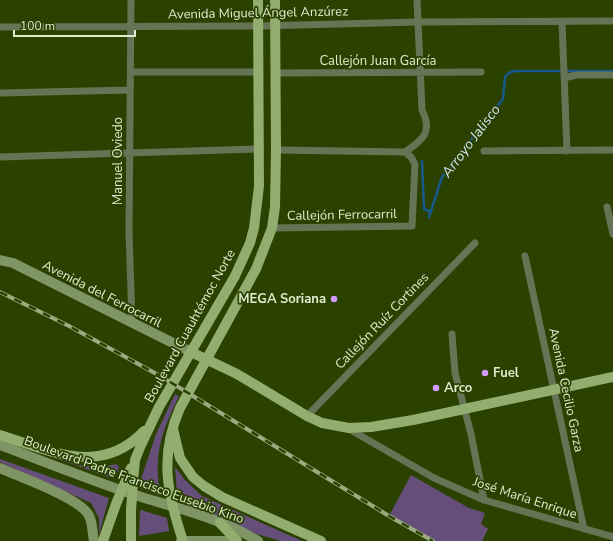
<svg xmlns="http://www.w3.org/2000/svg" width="613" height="541" font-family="'Nunito Sans',sans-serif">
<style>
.green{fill:#654e7a}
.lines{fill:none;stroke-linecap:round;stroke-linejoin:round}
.stream{stroke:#18588c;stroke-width:2.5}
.street{stroke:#667456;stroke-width:7}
.secondary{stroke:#7f9565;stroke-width:10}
.primary{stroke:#92ad70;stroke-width:10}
.rail-casing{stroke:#9bad80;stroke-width:4}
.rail{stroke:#2b4100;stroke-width:2.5;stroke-dasharray:8;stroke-linecap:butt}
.poi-dot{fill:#d19dfe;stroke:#2b4100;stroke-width:1.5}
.labels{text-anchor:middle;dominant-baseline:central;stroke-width:3.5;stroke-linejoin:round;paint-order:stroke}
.street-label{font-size:13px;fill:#ddeccc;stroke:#2b4100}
.poi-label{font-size:13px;font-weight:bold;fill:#ddeccc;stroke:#2b4100;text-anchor:start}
.water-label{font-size:14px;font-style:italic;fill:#d7e6f6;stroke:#2b4100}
</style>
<rect width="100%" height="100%" fill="#2b4100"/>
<path class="green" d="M175 394 179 396C162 431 152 457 161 496L139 488 140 482 156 434Z
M44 454C70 462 88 471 116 464L119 467 116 476 111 478Z
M0 459 109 498 99 534V518L91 503 0 462Z
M175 467 185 480 202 496 302 541H281L260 535 188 507 177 494Z
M411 475 469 508 485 513 481 524 488 529 482 541H433L389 516Z
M141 510 167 518 169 531 139 536 140 511Z"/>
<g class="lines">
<path class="stream" d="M422 161 424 209 431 212
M429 217 442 177 503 99 505 77 509 73 514 71H613"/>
<path class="street" d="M131 0 129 231 132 321
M562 22 567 151
M0 27 258 26 417 22 613 21
M131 72H258
M275 73 481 72
M564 78 576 75H613
M0 93 130 90
M276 150 405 152
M484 151 613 150
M0 157 259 149
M607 207 613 234
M272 228 412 226 415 164 411 157 405 152C423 140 433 132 422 110L417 0
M525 256 584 529
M452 334 455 373 471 434 484 500
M307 416 475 243
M349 429 434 478 484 500 613 537"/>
<path class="secondary" d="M0 260 13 263 191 352
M0 445C45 462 90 480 135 495 176 508 221 518 258 541
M0 468C20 477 77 497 88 514 93 521 92 532 94 541
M181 541H227"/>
<path class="primary" d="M191 352 237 374 307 416 322 423 349 428 371 427 413 420 613 377
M173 429 180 458 193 477 204 486 222 497 321 541
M0 435C51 451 101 477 144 431
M220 523 237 541
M103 541 116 504 131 468
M131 541V510L133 482 135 460 141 445 159 407 235 276 250 243 254 228 259 186 258 0
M183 541C167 493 159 456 180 408L256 269 272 228 275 207 276 150 275 0"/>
<defs>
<path id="rail" d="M0 292 69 326 162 377 389 516 433 541"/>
</defs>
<use href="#rail" class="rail-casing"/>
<use href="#rail" class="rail"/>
</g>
<g class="poi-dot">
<circle cx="334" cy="299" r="4"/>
<circle cx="485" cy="373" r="4"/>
<circle cx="436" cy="388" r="4"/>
</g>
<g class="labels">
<g class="street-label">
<text transform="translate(258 13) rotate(-1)">Avenida Miguel Ángel Anzúrez</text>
<text x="378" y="61">Callejón Juan García</text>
<text transform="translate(118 161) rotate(-90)">Manuel Oviedo</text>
<text transform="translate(342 215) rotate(-1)">Callejón Ferrocarril</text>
<text transform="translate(102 294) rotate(27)">Avenida del Ferrocarril</text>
<text transform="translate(382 321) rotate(-46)">Callejón Ruíz Cortines</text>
<text transform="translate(190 326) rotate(-61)">Boulevard Cuauhtémoc Norte</text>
<text transform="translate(566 390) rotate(78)">Avenida Cecilio Garza</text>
<text transform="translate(134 480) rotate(20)">Boulevard Padre Francisco Eusebio Kino</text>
<text transform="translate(525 498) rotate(18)">José María Enrique</text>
</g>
<g class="poi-label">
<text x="326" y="299" text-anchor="end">MEGA Soriana</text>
<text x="493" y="373">Fuel</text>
<text x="444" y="388">Arco</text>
</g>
<g class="water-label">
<text transform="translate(471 141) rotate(-53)">Arroyo Jalisco</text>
</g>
</g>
<path d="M14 30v6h121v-6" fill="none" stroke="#ddeccc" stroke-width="2"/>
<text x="20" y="30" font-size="12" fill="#ddeccc" stroke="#2b4100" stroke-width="3" paint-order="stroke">100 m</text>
</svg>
